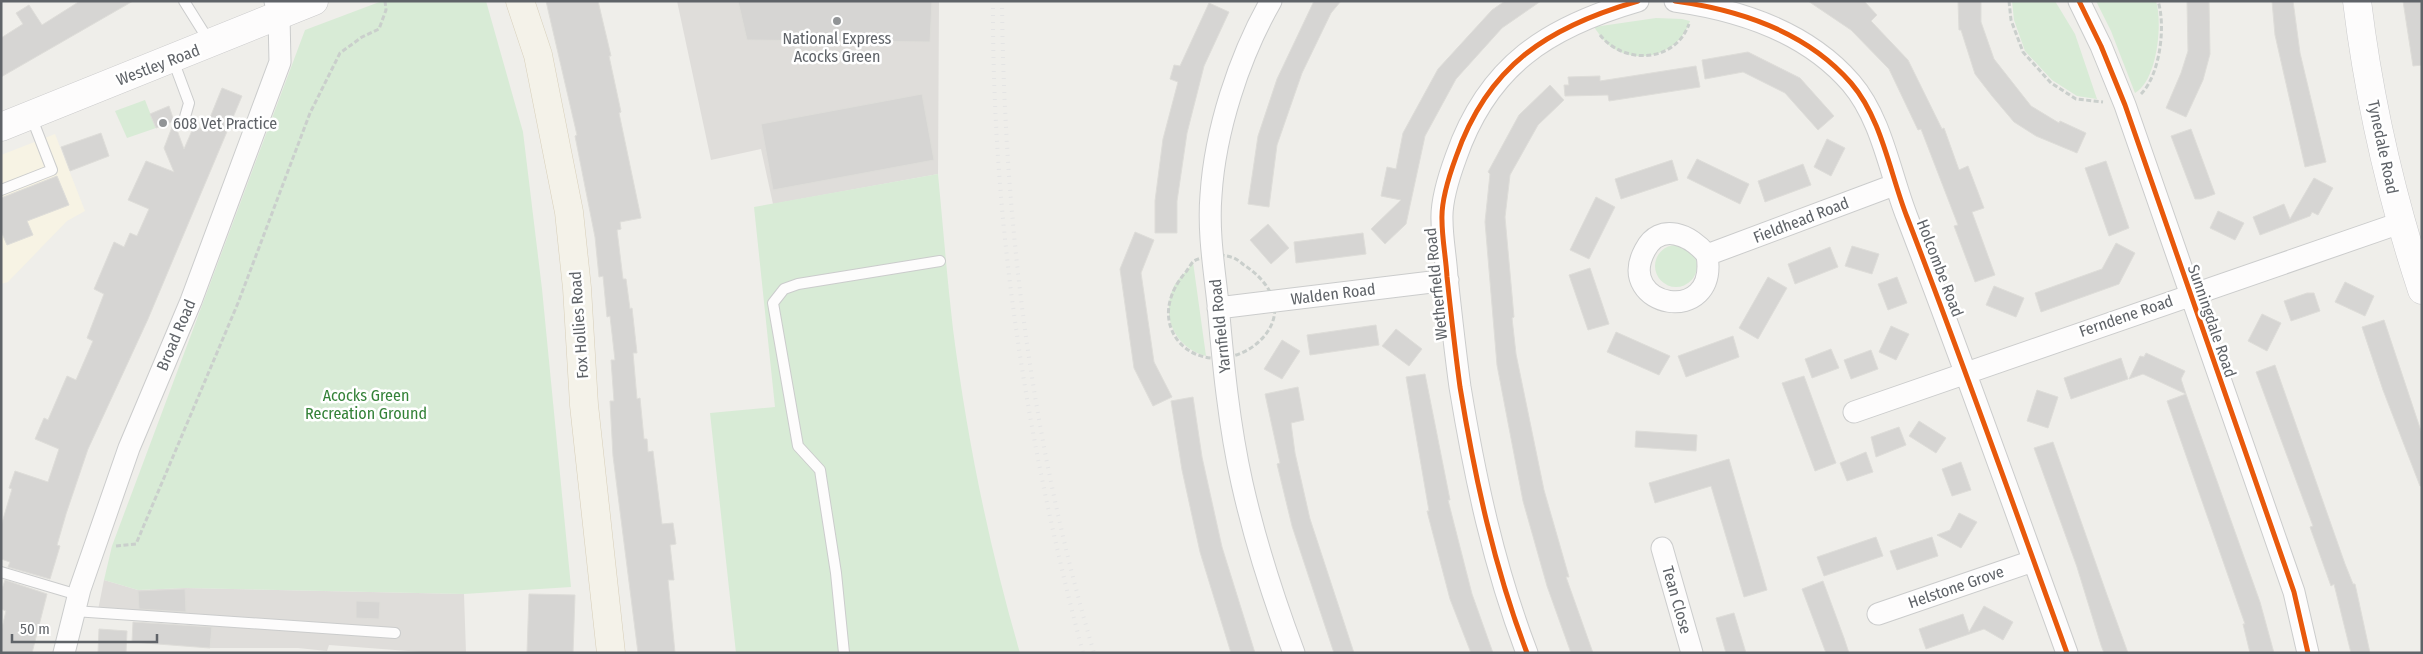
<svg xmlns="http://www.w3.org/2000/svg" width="2423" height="654" font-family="'Fira Sans Condensed',sans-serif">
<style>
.commercial{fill:#f7f3e4}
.industrial{fill:#dfddda}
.green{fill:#d8ebd6}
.building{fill:#d6d5d3;stroke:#deddd9}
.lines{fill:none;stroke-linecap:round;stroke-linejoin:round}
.lane-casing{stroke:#cbcccc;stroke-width:12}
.street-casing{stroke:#cbcccc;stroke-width:23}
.secondary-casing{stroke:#cacacb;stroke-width:29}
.primary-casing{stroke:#d7ceb8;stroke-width:29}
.path{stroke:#cacfcc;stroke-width:3;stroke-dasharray:5 2.5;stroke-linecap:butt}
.lane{stroke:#fdfcfc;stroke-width:10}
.street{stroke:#fdfcfc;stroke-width:21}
.secondary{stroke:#fdfcfc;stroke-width:28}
.primary{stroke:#f4f2e9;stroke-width:28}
.rail{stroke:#e4e4e4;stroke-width:4;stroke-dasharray:1 6;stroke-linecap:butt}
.cycleway-casing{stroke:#fff;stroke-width:8}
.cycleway{stroke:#e8590c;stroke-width:5}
.poi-dot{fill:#919496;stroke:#fff;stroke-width:2}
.labels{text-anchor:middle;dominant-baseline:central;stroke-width:5;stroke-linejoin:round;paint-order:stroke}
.poi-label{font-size:16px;fill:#5f6368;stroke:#fff}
.street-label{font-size:16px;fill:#5f6368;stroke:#fff}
.park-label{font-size:16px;fill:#348238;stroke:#fff}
</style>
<rect width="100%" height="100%" fill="#efeeea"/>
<path class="commercial" d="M55 134 85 211 67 221 8 282 1 284V155Z"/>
<path class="industrial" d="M677 1H939L938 174 773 204 761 149 711 160Z
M104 580 138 590 186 588 464 594 466 653H435L329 645 327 651 298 648H210L212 627 97 615Z"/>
<path class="green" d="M382 1H486L523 132 542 289 571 587 464 594 186 588 138 590 104 580 112 546 305 30Z
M2012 1H2055L2075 34 2097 99 2077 96 2052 80 2025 51 2014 20Z
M2096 1H2156C2163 24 2157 81 2135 93L2111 31Z
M1656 18 1682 19 1690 21C1679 53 1642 66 1613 48 1605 43 1599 34 1594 27Z
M145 100 156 128 127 138 115 111Z
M938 174C943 226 947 278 953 329 967 438 989 547 1020 653H736L710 413 775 407 754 207Z
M1655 266a21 21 0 1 1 42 0a21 21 0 1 1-42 0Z
M1193 262 1206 356C1175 348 1160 316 1174 286 1179 277 1188 271 1193 262Z"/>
<path class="building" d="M80 1H133L1 77V38L23 24 16 13 29 5 42 25Z
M546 1H598L611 56H609L621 112 619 113 641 218 620 222 621 229 617 230 623 279H626L630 309 632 308 637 353H633L637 399 640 398 644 439H647L648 452 653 451 662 524 673 523 676 544 670 545 674 580H668L675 653H638L613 456 610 401H614L611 360H615L610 316 607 317 603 276 599 277 595 237 575 136 577 135Z
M738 1H932L930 42 747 40Z
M1314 1H1341L1331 13 1302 73 1277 145 1269 207 1248 204 1258 136 1277 79Z
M1505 1H1541L1502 28 1456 79 1425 136 1406 224 1385 244 1371 229 1401 200 1381 196 1387 167 1396 169 1403 133 1438 69 1492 10Z
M1808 1H1864L1877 15 1871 21 1908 60 1942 129 1944 128 1959 170 1968 166 1984 208 1972 212 1995 275 1975 282 1954 226 1958 225 1921 129 1918 130 1889 69 1851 30Z
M1958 1H1981V22L1994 59 2031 106 2059 123 2060 121 2086 133 2077 153 2036 136 2014 122 1992 96 1975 74 1961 30H1959Z
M2187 1H2209L2210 54 2203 80 2186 117 2166 108 2181 73 2188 51Z
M2272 1H2293L2300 53 2326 162 2305 167 2275 35Z
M2403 1H2422V65L2413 66Z
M1209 3 1229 12 1204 66 1187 133 1177 201V233H1155V201L1163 139 1178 82 1170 79 1174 65 1180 66Z
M1748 52 1800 78 1834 116 1818 130 1785 93 1743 72 1705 79 1702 60Z
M1696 66 1700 87 1609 101 1608 95 1565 96 1564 85H1569L1568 77 1600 76V81Z
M1550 85 1564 100 1538 125 1510 175 1505 217 1514 317 1512 318 1516 354 1544 490 1569 577H1566L1593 653H1571L1547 586 1523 501 1497 365 1485 222 1490 174 1488 172 1519 115Z
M222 88 242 96 148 319 88 449 66 514 57 545 60 546 50 579 8 567 10 562 1 559V526L12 489 9 488 15 471 48 482 59 449 35 439 44 418 48 420 67 376 76 380 93 341 87 338 104 294 94 289 114 242 124 247 130 233 137 236 149 209 128 200 146 161 174 172 164 148 174 122 184 149 194 126 205 130Z
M922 94 934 160 773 190 761 124Z
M169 106 174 121 156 128 150 114Z
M2191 129 2215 194 2201 199H2195L2171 136Z
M101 133 109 156 70 171 61 147Z
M1827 139 1845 148 1831 176 1814 167Z
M1697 159 1749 184 1740 204 1687 178Z
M1672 160 1678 180 1621 199 1615 179Z
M2106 161 2129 228 2109 236 2085 168Z
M1803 164 1811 185 1765 202 1758 181Z
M57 176 69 205 27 221 33 235 7 245 1 231V198Z
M2314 178 2333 188 2318 215 2312 212 2310 216 2260 235 2253 217 2284 204 2290 219Z
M1596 197 1615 207 1589 259 1570 250Z
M2218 211 2244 223 2235 240 2210 228Z
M1268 224 1289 248 1271 264 1250 240Z
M1135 232 1154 240 1141 273 1154 362 1172 397 1153 406 1134 368 1120 269Z
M1363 233 1366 254 1296 263 1294 242Z
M2116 243 2135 253 2119 284 2041 312 2035 293 2102 269Z
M1852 246 1879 254 1872 274 1845 266Z
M1830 247 1838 267 1795 284 1788 264Z
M1590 268 1609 324 1588 330 1569 275Z
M1768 277 1787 288 1758 339 1739 328Z
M1897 277 1907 303 1888 310 1878 284Z
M2345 282 2374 296 2365 316 2335 302Z
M1994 286 2024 298 2016 317 1986 305Z
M2307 293H2314L2320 311 2291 321 2284 301Z
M2262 314 2281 323 2267 351 2248 341Z
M2384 320 2422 434V486H2420L2383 390 2362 327Z
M1376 325 1379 345 1310 355 1307 335Z
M1891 326 1909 334 1896 360 1879 352Z
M1396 329 1422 349 1409 366 1382 346Z
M1616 332 1670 356 1659 375 1607 352Z
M1733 336 1739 357 1686 377 1678 356Z
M1282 340 1300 351 1282 379 1264 369Z
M1831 349 1839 368 1812 378 1805 359Z
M1871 350 1878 369 1851 379 1844 360Z
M2146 353 2185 371 2181 379 2186 394 2143 374 2129 379 2140 356 2144 357Z
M2121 358 2128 379 2071 399 2064 378Z
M2275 365 2345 564 2353 584H2355L2370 653H2351L2334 584 2331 586 2310 527 2313 526 2256 372Z
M1425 374 1450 500H1448L1472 594 1493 653H1471L1450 599 1427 511H1429L1406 377Z
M1804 376 1836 463 1815 471 1782 383Z
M1298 387 1304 420 1291 423 1295 453 1310 519 1354 653H1334L1292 526 1277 464 1280 463 1265 394Z
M2037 390 2058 397 2048 428 2027 421Z
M2186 394 2260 602 2274 653H2250L2243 624H2245L2167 401Z
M1193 397 1202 457 1222 547 1255 653H1231L1200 552 1182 470 1171 401Z
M1919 421 1946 438 1936 453 1909 436Z
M1899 427 1906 445 1876 457 1871 437Z
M1636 431 1697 435 1696 451 1635 447Z
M2053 442 2107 595 2128 653H2104L2101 645 2077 567 2034 448Z
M1866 452 1873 472 1847 481 1840 463Z
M1729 459 1767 590 1744 597 1711 486 1655 503 1649 483Z
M1961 462 1971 490 1952 496 1942 469Z
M1959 513 1977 522 1961 548 1937 535 1950 530Z
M1876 537 1883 556 1824 576 1817 557Z
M1932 537 1938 556 1897 570 1890 551Z
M5 580 47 594 32 653H1V632L6 611 1 609V592Z
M1823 581 1844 638 1849 653H1826L1802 589Z
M185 589 186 612 139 609 138 591Z
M529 594 575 595 573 653H527Z
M356 601 380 602 379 619 356 618Z
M1984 606 2013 622 2003 640 1984 629 1926 649 1919 629 1963 614 1969 632Z
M1734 613 1746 653H1726L1716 618Z
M133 622 212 627 210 648 132 642Z
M99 629 127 631 126 653H98Z"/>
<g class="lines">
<defs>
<path id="lane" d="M184 1 209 41
M173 60 189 103 183 124
M1 190 52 170 31 116
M1 572 78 595
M74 611 395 633
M844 653 836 573 820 470 798 446 773 303 784 289 798 284 940 261"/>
<path id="street" d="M1271 1C1239 57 1215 131 1211 195 1208 232 1214 267 1218 304 1223 363 1229 425 1242 483 1255 541 1273 597 1294 653
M1675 1C1740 10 1807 32 1851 83 1882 119 1890 174 1907 217 1963 362 2014 507 2067 653
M2079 1 2101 46 2125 105 2294 592 2308 653
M1707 255C1691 235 1660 221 1645 250 1614 307 1719 328 1707 255L1894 185
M1218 308 1448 280
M1854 412 2400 223
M1662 548 1692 653
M1878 614 2033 561
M64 653 80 589 129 448 191 301 280 62 279 16 275 1
M1527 653C1494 567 1475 478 1460 387 1455 350 1451 314 1447 277 1446 258 1442 239 1442 220 1441 200 1449 176 1456 157 1488 65 1548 27 1638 1"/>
<path id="secondary" d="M2357 1C2369 100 2391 196 2422 290
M1 127 314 1"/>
<path id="primary" d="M520 1 538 55 569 212 577 288 584 405 611 653"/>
</defs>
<use href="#lane" class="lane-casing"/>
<use href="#street" class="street-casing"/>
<use href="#secondary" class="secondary-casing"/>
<use href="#primary" class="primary-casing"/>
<path class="path" d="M2009 1 2011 20 2023 52 2051 83 2076 99 2103 102
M1600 35C1624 65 1675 63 1689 24
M2141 94C2160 75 2166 26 2158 1
M1212 255C1218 255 1225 255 1231 257 1236 258 1240 262 1244 265 1267 280 1285 305 1268 331 1250 359 1204 370 1179 342 1161 320 1168 293 1185 273 1188 270 1191 263 1194 261 1199 258 1207 257 1212 255Z
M116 546 136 544 238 303 310 113 340 53 362 37 379 29 386 10 385 1"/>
<use href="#lane" class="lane"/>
<use href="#street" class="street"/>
<use href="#secondary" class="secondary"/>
<use href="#primary" class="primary"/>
<path class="rail" d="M993 1C992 223 1026 439 1083 653
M1002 1C1004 221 1031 442 1094 653"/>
<defs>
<path id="cycleway" d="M1675 1C1740 10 1807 32 1851 83 1882 119 1890 174 1907 217 1963 362 2014 507 2067 653
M2079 1 2101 46 2125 105 2294 592 2308 653
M1527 653C1494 567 1475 478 1460 387 1455 350 1451 314 1447 277 1446 258 1442 239 1442 220 1441 200 1449 176 1456 157 1488 65 1548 27 1638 1"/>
</defs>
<use href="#cycleway" class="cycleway-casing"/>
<use href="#cycleway" class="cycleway"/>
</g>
<g class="poi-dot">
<circle cx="837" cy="21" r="5"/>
<circle cx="163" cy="123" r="5"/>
</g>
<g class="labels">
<g class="poi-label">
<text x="837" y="38">National Express<tspan x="837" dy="18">Acocks Green</tspan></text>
<text x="173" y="123" text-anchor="start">608 Vet Practice</text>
</g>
<g class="street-label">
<text transform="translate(158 65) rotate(-21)">Westley Road</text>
<text transform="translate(2383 147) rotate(78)">Tynedale Road</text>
<text transform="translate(1801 220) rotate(-21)">Fieldhead Road</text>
<text transform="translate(1940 268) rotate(69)">Holcombe Road</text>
<text transform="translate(1436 284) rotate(-96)">Wetherfield Road</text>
<text transform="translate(1333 294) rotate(-7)">Walden Road</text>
<text transform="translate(2126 316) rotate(-19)">Ferndene Road</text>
<text transform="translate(2212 321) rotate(71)">Sunningdale Road</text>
<text transform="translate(579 325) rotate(-94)">Fox Hollies Road</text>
<text transform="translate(1220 326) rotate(-96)">Yarnfield Road</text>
<text transform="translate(176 335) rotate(-67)">Broad Road</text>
<text transform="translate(1956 587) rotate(-19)">Helstone Grove</text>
<text transform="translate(1677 600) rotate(74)">Tean Close</text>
</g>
<g class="park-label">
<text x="366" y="395">Acocks Green<tspan x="366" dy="18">Recreation Ground</tspan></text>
</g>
</g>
<rect width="2423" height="654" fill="none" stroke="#5f6368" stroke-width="5"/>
<path d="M12 634v8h145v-8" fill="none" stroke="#5f6368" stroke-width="2.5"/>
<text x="20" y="634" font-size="15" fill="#5f6368" stroke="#ffffff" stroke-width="4" paint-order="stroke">50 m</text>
</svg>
